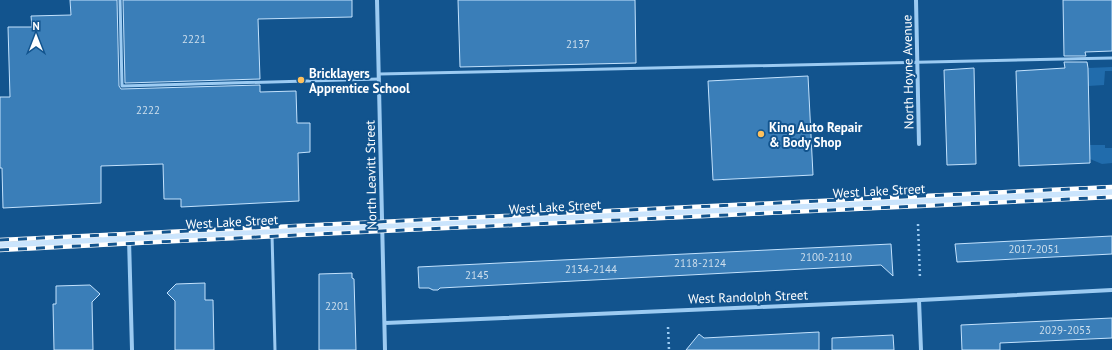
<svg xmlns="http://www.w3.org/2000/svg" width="1112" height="350" font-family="'PT Sans',sans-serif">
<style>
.green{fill:#216cac}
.building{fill:#3a7eb8;stroke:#c3e2fd}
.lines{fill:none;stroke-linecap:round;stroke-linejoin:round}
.path{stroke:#9ccbf2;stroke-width:2.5;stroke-dasharray:2 3;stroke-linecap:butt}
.service{stroke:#9ccbf2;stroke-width:3}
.minor{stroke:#9ccbf2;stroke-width:4}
.secondary{stroke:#cae4fc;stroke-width:8}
.rail-casing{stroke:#fff;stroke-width:4.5}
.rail{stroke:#12548e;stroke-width:3;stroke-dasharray:9;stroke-linecap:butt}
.poi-dot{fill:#ffc15c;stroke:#12548e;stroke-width:1.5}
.labels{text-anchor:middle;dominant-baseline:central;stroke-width:4;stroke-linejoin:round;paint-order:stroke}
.number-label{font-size:11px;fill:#cedfed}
.street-label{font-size:13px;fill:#fff;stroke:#12548e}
.poi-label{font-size:13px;font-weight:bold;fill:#fff;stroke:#12548e;text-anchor:start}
</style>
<rect width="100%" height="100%" fill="#12548e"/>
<path class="green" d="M1112 67V71H1105L1104 85 1088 86V68Z
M1090 145H1105V148H1112V163L1102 164 1090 159Z"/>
<path class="building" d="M70 0H117L119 86 121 89 260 85V92L296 91 297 123H310V152L298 153 299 201 181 207V199H164L163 164 101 166V203L3 208 2 168H0V97H10L8 27H32L31 16 71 15Z
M123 0H352V17L258 19 260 79 125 83Z
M458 0H635L636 63 460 67Z
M1063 0H1112V51L1085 52 1086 56H1064Z
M1064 62H1087L1088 68 1090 163 1019 166 1016 71 1065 68Z
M974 68 976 164 947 165 944 70Z
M808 76 813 175 713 180 708 81Z
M1112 236V254L957 262 955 244Z
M891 244 893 276 881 265 440 288 438 290H433L429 288H419L418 267Z
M352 273V278L354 279 356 350H319V274Z
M205 283V300H213L214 350H175V301L167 293 176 284Z
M90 285 100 294 92 302 93 350H54L53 304H56V286Z
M1112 318V338L1000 343V350H962L961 325Z
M819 332V350H686L699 334 704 338Z
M893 335 894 350H832V338Z"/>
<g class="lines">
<path class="path" d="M918 224 920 279
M668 327 669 350"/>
<path class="service" d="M120 0 122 86 379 79
M379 74 1112 58
M272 234 275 350"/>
<path class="minor" d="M377 0 385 350
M916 0 919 144
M129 239 132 350
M919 300 921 350
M385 323 901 301 1112 290"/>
<path class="secondary" d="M0 246 1112 192"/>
<defs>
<path id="rail" d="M0 240 1112 187
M0 250 297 235 1112 197"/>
</defs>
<use href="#rail" class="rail-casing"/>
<use href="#rail" class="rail"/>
</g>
<g class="poi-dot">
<circle cx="301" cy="80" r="4"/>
<circle cx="761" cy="134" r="4"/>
</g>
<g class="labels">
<g class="number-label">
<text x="194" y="39">2221</text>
<text x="578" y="44">2137</text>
<text x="148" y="110">2222</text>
<text x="1034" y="249">2017-2051</text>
<text x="826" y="257">2100-2110</text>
<text x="700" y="263">2118-2124</text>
<text x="591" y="269">2134-2144</text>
<text x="477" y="275">2145</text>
<text x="337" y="306">2201</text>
<text x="1065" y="330">2029-2053</text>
</g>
<g class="street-label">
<text transform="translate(908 72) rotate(-91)">North Hoyne Avenue</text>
<text transform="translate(371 175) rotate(-91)">North Leavitt Street</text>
<text transform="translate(879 191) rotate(-3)">West Lake Street</text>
<text transform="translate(555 207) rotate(-3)">West Lake Street</text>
<text transform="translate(232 222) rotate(-3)">West Lake Street</text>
<text transform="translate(748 297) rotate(-2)">West Randolph Street</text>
</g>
<g class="poi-label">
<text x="309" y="73">Bricklayers<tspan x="309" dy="15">Apprentice School</tspan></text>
<text x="769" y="127">King Auto Repair<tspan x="769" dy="15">&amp; Body Shop</tspan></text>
</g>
</g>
<g transform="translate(36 36)" stroke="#12548e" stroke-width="3" paint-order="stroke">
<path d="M0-3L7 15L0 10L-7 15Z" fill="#ffffff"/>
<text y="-6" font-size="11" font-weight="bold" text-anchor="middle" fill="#ffffff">N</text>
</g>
</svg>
